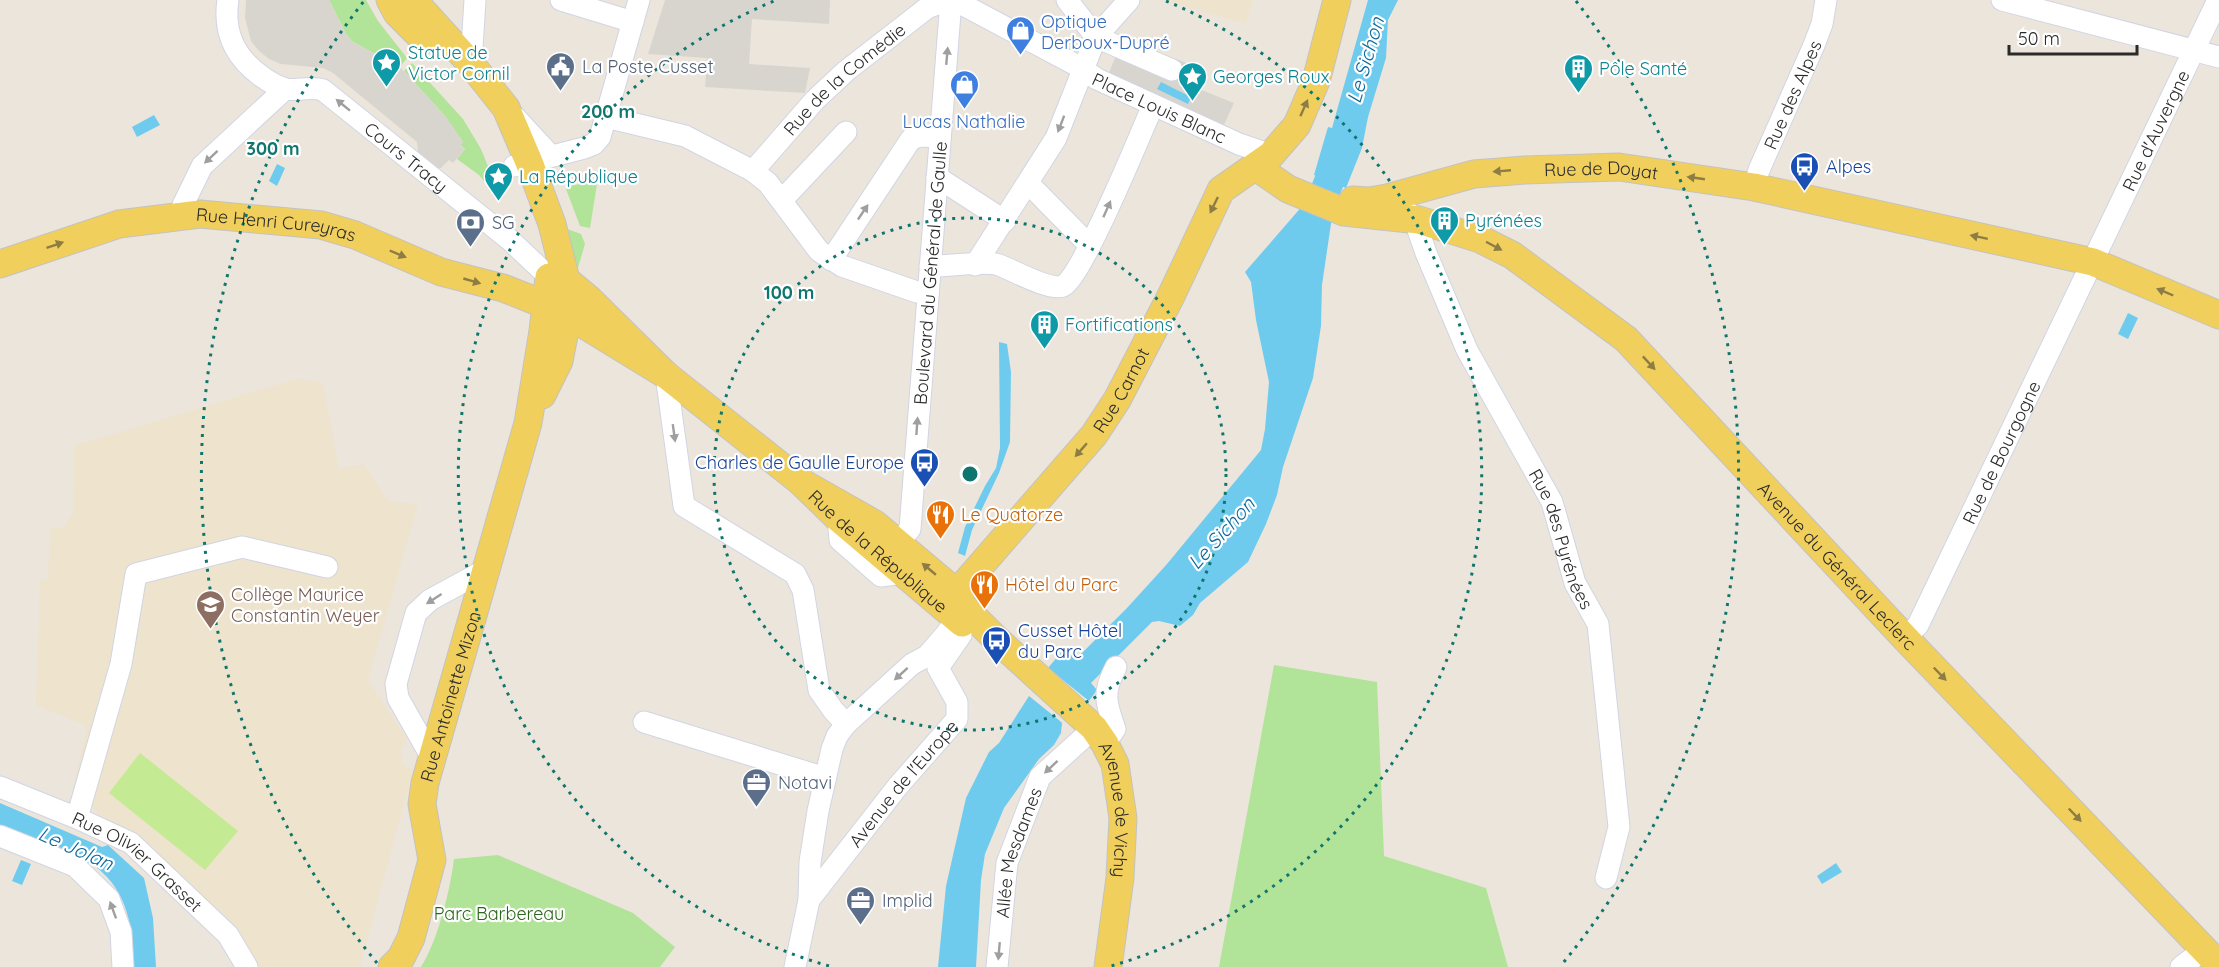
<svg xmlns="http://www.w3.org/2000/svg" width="2219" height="967" font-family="Quicksand,sans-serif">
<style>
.education{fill:#eee3cc}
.green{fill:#b1e399}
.pitch{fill:#c5ea94}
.plaza{fill:#d8d5cf}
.water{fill:#6fcbee}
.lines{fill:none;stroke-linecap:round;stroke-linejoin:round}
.river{stroke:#6fcbee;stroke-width:30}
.minor-casing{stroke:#d1d5e3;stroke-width:23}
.major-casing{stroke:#c3c3c3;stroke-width:29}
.minor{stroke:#fff;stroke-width:21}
.major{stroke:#f0cf5d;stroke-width:27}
.oneway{fill:#9f9f9f}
.oneway2{fill:#8d7c44}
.ring{fill:none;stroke:#0f766e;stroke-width:3;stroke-dasharray:3 6}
.labels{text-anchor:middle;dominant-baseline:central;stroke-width:4.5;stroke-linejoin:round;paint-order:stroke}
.shop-label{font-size:18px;fill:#366cbe;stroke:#fff;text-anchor:start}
.culture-label{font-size:18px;fill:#0d838f;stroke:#fff;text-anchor:start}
.service-label{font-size:18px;fill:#4e5e75;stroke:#fff;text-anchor:start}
.street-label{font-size:18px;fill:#2a2a2a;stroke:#fff}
.transit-label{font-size:18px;fill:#164399;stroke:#fff;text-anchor:start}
.food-label{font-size:18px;fill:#c56008;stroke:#fff;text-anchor:start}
.education-label{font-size:18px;fill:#785e54;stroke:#fff;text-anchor:start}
.park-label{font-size:18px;fill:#29671a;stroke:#fff}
.water-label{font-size:20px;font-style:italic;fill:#0d699b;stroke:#fff}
.centre{fill:#0f766e;stroke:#fff;stroke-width:3}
.ring-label{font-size:18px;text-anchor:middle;font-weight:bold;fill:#0f766e;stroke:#fff;stroke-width:4.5;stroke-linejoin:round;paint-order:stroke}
</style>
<rect width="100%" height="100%" fill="#ece5dc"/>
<path class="education" d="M1163 0H1253L1246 24Z
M296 379 323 383 339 469 364 464 389 502 418 504 368 680 407 739 401 751 403 765 413 770 360 967H260L231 922 139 837 96 813 90 801 83 798H71L87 726 36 705 40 580 48 579 50 529 65 527 73 513 74 446Z"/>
<path class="green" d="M329 0H366L378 21 407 58 400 67 353 42 346 34Z
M412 63 463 119 481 149 496 186 490 188 479 175 457 159 465 149 460 145 463 142 445 116 404 71Z
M580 179 597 184 590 228 580 226 566 189 569 182 578 185Z
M559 226 581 234 585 244 577 271Z
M1274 665 1377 682 1384 856 1486 888 1508 967H1219Z
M498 855 633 913 675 947 660 967H421C438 940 450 891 454 859Z"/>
<path class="pitch" d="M140 753 238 831 205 870 109 793Z"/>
<path class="plaza" d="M246 0H329L346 34 353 42 400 67 445 116 463 142 460 146 465 149 453 163 449 160 441 168H429L419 159 417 142 333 73 323 68 281 64 269 59 259 51 251 41 245 18Z
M665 0H830L829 24 752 19 749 64 810 68 805 93 705 87 707 58 648 54Z
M1117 53 1170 75 1176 59 1192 65 1184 83 1234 103 1224 125 1108 75Z"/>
<path class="water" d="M1368 0H1398L1388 20 1386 58 1368 117 1362 148 1346 188 1314 175 1328 127 1332 128Z
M1161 82 1191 97 1188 104 1157 89Z
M154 115 160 125 137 137 132 127Z
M277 164 285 168 277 186 269 181Z
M1304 204 1332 217 1322 285 1321 326 1313 378 1283 467 1277 495 1266 524 1248 562 1200 603 1193 615 1180 626 1159 621 1152 622 1091 683 1097 690 1089 701 1048 668 1064 649 1076 659 1127 608 1167 564 1261 450 1265 429 1269 382 1256 320 1251 282 1245 272Z
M2128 313 2138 318 2128 339 2118 334Z
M999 342 1007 344 1011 372 1010 442 999 473 972 530 965 556 958 553 965 527 985 486 996 468 1000 448Z
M1029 696 1060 721 1062 723 1061 733 1054 745 1039 759 1004 808 985 854 981 880 976 967H938L946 886 966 798 989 752 999 743Z
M0 803 102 847 108 845 144 878 153 918 156 967H134C133 929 128 891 96 867L0 825Z
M21 860 31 864 22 885 12 881Z
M1836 863 1842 872 1822 884 1817 876Z"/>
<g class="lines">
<path class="river" d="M1310 229 1332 174 1342 141"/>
<defs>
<g id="minor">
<path id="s1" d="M228 0C223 33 235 57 261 76 268 81 278 87 286 89 298 91 311 86 323 90L510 240 549 277"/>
<path d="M561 0 633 22"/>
<path id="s2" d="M954 0 1078 66 1097 79 1239 144 1271 155"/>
<path d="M1067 0 1096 37 1172 70"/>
<path d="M2002 0 2219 57"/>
<path d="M471 64 475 0"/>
<path d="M515 117 551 156"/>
<path d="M606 117 685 136 753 171 768 183 819 251 842 266 917 292 928 294"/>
<path d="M514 166 584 148 594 144 600 137 639 0"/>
<path id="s3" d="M753 171 815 100 846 71 927 8 948 0"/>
<path d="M937 177 1005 221"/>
<path d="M1028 183 1090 246"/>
<path id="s4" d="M1754 187 1759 170 1814 45 1822 24 1826 0"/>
<path d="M782 200 846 132"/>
<path id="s5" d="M1407 212 1419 220 1418 230 1426 253 1467 350 1552 502 1575 583 1598 624 1619 827 1606 878"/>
<path d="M181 215 183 205 202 166 285 89"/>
<path d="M831 260 911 139 921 136 940 137"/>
<path d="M975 265 1056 138 1096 37 1129 0"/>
<path d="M930 266C947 267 985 260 999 265 1013 270 1049 291 1063 286 1081 279 1142 131 1153 105"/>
<path d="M666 375 684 506 795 574 803 590 819 690 833 710 846 724"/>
<path d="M838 518 840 540 881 576 902 573"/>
<path id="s6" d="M888 554 910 529 951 0"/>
<path id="s7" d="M1905 638 1918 625 2218 0"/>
<path d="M644 722 819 776 825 780"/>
<path d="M1105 744 1115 729C1106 704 1102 692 1116 667"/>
<path d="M432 758 398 698 396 684 416 613 430 600 485 570"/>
<path id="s8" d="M0 787 77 818 131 843 228 935 247 967"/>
<path d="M77 818 121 664 136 574 242 547 327 567"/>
<path d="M0 836 75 866 109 899 121 932 123 967"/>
<path id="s9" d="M809 900 898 786 957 719V702L938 668 961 635"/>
<path d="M795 967 809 900 810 862 818 811 832 749 837 736 846 724 912 664 927 656 947 633 956 618 962 619 970 623"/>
<path id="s10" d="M997 967 1007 863 1040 777 1094 728"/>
<path d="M2181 967 2205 949"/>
</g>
<g id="major">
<path d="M390 0 397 13 424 40"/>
<path d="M413 0 471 64 506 108 529 162 552 224 566 280 568 315 559 361 542 395"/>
<path id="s11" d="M1256 167 1288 189 1344 212 1419 220 1480 239 1512 255 1626 339 1905 638 2219 965"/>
<path id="s12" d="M1353 200 1369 201 1387 198 1474 174 1525 170 1619 167 1754 187 2093 262 2219 315"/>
<path id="s13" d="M0 264 119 224 200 214 321 225 355 235 441 272 503 288 546 305 568 315 666 375"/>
<path id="s14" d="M566 280 590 300 666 375 801 482 838 518 962 623"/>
<path id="s15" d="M801 482 875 524 945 583 956 599 994 637 1094 728 1105 744 1115 764 1123 818 1120 878 1108 967"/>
<path id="s16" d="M956 599 967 581 1094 435 1117 400 1171 296 1221 190 1271 155 1297 125 1316 81 1337 0"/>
<path id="s17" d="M392 967 401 958 411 938 432 860 422 804 425 783 528 423 543 331 549 277"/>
</g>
</defs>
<use href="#minor" class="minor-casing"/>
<use href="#major" class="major-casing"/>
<use href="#minor" class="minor"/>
<use href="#major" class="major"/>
</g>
<defs><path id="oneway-solid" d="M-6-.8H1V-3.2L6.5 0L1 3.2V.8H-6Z" transform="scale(1.5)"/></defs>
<g class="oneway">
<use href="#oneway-solid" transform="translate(947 56) rotate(-85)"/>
<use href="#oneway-solid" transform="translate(343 105) rotate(-141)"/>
<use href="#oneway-solid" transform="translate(1061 124) rotate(111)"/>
<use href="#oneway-solid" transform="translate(211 157) rotate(137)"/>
<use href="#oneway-solid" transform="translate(1107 209) rotate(-66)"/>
<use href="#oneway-solid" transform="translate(863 212) rotate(-56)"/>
<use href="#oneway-solid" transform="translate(917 426) rotate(-86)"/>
<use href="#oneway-solid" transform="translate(674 433) rotate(82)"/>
<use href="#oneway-solid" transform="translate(434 599) rotate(147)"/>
<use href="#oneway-solid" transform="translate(901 674) rotate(138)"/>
<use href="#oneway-solid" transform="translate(1051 767) rotate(137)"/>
<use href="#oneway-solid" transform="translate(113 910) rotate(-110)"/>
<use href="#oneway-solid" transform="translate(999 951) rotate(95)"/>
</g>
<g class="oneway2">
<use href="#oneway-solid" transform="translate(1304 108) rotate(-66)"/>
<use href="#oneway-solid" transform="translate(1502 171) rotate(175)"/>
<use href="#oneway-solid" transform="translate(1696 178) rotate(-172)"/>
<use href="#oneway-solid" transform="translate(1214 205) rotate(116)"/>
<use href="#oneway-solid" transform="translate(1979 237) rotate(-168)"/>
<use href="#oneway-solid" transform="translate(55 245) rotate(-19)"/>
<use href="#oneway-solid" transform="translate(1494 246) rotate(28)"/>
<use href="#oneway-solid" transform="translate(398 254) rotate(23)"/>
<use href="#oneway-solid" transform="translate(472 281) rotate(16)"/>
<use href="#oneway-solid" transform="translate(2165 292) rotate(-157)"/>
<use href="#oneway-solid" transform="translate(1649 363) rotate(47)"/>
<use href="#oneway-solid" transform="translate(1081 450) rotate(131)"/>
<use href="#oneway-solid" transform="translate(929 569) rotate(-140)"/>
<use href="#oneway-solid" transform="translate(1940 674) rotate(46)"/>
<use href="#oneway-solid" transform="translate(2075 815) rotate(46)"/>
</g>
<g class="ring">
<circle cx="970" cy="474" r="256"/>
<path d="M829 966A512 512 0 0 1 774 1M1166 1A512 512 0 0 1 1111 966"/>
<path d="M377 963A769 769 0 0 1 364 1M1576 1A769 769 0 0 1 1563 963"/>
</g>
<defs>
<symbol id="shop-pin" viewBox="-11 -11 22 30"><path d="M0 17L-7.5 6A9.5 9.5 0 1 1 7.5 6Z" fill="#3f7fe0" stroke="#fff"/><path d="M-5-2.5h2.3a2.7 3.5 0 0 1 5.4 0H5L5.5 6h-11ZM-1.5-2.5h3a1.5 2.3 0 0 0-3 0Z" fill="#fff"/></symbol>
<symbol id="sight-pin" viewBox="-11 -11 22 30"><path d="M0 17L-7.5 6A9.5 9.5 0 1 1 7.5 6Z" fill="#0f9aa8" stroke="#fff"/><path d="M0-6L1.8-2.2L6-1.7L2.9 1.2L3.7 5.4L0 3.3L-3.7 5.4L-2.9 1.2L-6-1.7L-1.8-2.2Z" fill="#fff"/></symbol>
<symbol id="civic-pin" viewBox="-11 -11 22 30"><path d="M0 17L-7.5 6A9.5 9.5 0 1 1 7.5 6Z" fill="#5c6f8a" stroke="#fff"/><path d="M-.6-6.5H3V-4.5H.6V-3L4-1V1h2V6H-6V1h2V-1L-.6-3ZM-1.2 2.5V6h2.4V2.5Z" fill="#fff"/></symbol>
<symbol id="building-pin" viewBox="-11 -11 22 30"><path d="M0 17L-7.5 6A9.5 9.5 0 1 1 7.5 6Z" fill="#0f9aa8" stroke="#fff"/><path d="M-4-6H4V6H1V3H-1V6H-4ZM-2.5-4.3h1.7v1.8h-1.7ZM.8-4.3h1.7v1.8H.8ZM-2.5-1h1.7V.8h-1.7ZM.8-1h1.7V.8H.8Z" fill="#fff"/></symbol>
<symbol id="bus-pin" viewBox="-11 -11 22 30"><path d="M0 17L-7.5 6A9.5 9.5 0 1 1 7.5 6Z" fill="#1a4fb4" stroke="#fff"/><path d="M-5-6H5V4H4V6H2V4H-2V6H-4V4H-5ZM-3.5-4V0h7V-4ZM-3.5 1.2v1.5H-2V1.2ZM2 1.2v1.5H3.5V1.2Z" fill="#fff"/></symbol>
<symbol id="bank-pin" viewBox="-11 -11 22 30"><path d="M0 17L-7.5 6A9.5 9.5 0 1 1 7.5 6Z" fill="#5c6f8a" stroke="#fff"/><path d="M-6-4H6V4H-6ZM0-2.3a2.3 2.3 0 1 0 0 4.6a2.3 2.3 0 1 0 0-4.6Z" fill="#fff"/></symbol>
<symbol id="restaurant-pin" viewBox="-11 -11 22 30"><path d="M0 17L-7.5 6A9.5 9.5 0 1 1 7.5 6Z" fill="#e8710a" stroke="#fff"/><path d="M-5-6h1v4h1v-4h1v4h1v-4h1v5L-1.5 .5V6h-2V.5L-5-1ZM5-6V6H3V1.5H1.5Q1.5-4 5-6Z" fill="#fff"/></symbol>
<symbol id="school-pin" viewBox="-11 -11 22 30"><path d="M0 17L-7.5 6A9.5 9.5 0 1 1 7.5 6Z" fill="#8d6e63" stroke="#fff"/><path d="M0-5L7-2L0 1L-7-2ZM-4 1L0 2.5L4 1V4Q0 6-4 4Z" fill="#fff"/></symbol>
<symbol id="office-pin" viewBox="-11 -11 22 30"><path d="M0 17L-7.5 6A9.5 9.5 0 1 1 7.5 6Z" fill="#5c6f8a" stroke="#fff"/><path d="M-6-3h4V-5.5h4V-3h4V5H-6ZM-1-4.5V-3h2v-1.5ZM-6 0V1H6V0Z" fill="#fff"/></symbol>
</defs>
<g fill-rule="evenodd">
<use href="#shop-pin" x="1004" y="14" width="33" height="45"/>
<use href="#sight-pin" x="370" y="46" width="33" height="45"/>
<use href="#civic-pin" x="544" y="50" width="33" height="45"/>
<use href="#building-pin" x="1562" y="52" width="33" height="45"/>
<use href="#sight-pin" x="1176" y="60" width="33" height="45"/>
<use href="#shop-pin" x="948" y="68" width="33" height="45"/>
<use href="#bus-pin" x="1788" y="150" width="33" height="45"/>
<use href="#sight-pin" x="482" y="160" width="33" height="45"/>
<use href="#building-pin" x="1428" y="204" width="33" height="45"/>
<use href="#bank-pin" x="454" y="206" width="33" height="45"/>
<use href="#building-pin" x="1028" y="308" width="33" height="45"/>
<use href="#bus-pin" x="908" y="446" width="33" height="45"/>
<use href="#restaurant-pin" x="924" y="498" width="33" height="45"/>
<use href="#restaurant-pin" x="968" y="568" width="33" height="45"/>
<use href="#school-pin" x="194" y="588" width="33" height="45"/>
<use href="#bus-pin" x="980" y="624" width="33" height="45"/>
<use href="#office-pin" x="740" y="766" width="33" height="45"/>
<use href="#office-pin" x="844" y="884" width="33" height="45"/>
</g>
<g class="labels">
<g class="shop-label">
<text x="1041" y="21">Optique<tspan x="1041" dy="21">Derboux-Dupré</tspan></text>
<text x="964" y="121" text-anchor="middle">Lucas Nathalie</text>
</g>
<g class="culture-label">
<text x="408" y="52">Statue de<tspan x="408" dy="21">Victor Cornil</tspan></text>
<text x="1599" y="68">Pôle Santé</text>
<text x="1213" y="76">Georges Roux</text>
<text x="519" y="176">La République</text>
<text x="1465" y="220">Pyrénées</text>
<text x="1065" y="324">Fortifications</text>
</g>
<g class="service-label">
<text x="582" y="66">La Poste Cusset</text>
<text x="492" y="222">SG</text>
<text x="778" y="782">Notavi</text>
<text x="882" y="900">Implid</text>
</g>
<g class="street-label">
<text stroke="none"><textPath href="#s3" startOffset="130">Rue de la Comédie</textPath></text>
<text stroke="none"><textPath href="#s4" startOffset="100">Rue des Alpes</textPath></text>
<text stroke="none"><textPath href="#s2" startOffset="232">Place Louis Blanc</textPath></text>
<text stroke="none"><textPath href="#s7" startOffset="567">Rue d'Auvergne</textPath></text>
<text stroke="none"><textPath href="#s1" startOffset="260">Cours Tracy</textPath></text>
<text stroke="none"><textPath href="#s12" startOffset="252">Rue de Doyat</textPath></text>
<text stroke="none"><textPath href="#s13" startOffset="284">Rue Henri Cureyras</textPath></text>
<text stroke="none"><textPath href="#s6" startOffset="290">Boulevard du Général de Gaulle</textPath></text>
<text stroke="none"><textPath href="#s16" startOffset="267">Rue Carnot</textPath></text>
<text stroke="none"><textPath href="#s7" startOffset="210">Rue de Bourgogne</textPath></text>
<text stroke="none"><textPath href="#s5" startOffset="366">Rue des Pyrénées</textPath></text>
<text stroke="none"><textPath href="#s14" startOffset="414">Rue de la République</textPath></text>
<text stroke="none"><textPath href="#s11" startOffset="726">Avenue du Général Leclerc</textPath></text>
<text stroke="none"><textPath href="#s17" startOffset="284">Rue Antoinette Mizon</textPath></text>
<text stroke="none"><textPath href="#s9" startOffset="150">Avenue de l'Europe</textPath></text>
<text stroke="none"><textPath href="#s15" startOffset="472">Avenue de Vichy</textPath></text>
<text stroke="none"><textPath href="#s10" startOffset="117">Allée Mesdames</textPath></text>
<text stroke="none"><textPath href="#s8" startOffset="158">Rue Olivier Grasset</textPath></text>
</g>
<g class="transit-label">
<text x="1826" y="166">Alpes</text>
<text x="904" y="462" text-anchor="end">Charles de Gaulle Europe</text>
<text x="1018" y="630">Cusset Hôtel<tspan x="1018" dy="21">du Parc</tspan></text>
</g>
<g class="food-label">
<text x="961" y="514">Le Quatorze</text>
<text x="1005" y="584">Hôtel du Parc</text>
</g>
<g class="education-label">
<text x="231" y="594">Collège Maurice<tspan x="231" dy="21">Constantin Weyer</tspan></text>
</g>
<g class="park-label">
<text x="499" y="913">Parc Barbereau</text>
</g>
<g class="water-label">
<text transform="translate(1365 60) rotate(-74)">Le Sichon</text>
<text transform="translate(1221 533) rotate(-48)">Le Sichon</text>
<text transform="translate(76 848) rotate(24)">Le Jolan</text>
</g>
</g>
<circle cx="970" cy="474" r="9" class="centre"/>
<g class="ring-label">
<text x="608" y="118">200 m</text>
<text x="273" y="155">300 m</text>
<text x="789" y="299">100 m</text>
</g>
<path d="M2009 45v9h128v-9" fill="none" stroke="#2a2a2a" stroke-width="3"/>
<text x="2018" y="45" font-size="18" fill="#2a2a2a" stroke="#ffffff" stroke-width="4.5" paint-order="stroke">50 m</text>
</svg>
